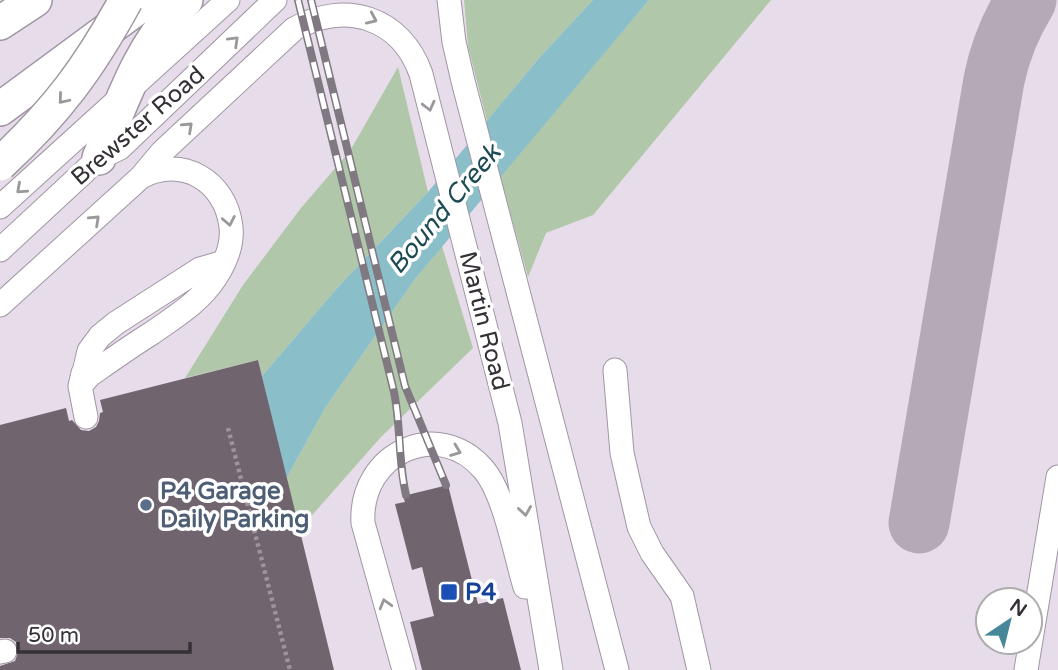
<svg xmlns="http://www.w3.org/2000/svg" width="1058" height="670" font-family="'Varela Round',sans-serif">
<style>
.green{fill:#b1c7aa}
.water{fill:#8abfca}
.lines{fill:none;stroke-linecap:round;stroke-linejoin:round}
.taxiway{stroke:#b4aab6;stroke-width:61}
.building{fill:#70646e}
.minor-casing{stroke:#a096a3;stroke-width:25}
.highway-casing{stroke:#a096a3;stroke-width:36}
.path{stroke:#9c949e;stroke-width:4.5;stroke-dasharray:3.5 3.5;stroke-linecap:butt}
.minor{stroke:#fff;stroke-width:23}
.highway{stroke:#fff;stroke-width:33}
.rail-casing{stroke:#807982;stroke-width:8}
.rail{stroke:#fff;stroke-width:5;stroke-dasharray:16;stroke-linecap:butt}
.highway-bridge-casing{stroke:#a096a3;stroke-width:36;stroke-linecap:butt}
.highway-bridge{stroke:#fff;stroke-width:33}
.oneway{stroke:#9a989a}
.service-dot{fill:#5c6f8a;stroke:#fff;stroke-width:2.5}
.transit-dot{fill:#1a4fb4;stroke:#fff;stroke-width:2.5}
.labels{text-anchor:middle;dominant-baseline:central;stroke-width:7;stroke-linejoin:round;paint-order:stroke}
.street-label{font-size:24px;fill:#343035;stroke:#fff}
.service-label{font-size:24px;font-weight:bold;fill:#4e5e75;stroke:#fff;text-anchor:start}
.transit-label{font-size:24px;font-weight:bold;fill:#164399;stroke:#fff;text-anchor:start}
.water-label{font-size:26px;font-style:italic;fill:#1d4b54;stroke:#fff}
</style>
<rect width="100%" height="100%" fill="#e7dcea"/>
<path class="green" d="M464 0H593L539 58 487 121 468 46Z
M649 0H771L593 215 546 233 528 277 500 176Z
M398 67 428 192 338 287 262 376 258 360 185 378 243 285 301 208 350 151Z
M442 246 473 348 381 437 299 530 286 479 325 408 415 279Z"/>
<path class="water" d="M593 0H649L415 279 325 408 286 479 262 376 338 287 428 192 539 58Z"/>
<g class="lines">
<path class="taxiway" d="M919 523 994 80C1000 50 1010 26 1026 0"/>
</g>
<path class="building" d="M258 360 334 670H0V666L15 661 19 649 16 642 10 638H0V425L66 408 69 421 72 420 81 430 89 431 96 427 99 421 100 413 103 412 100 400Z
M448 485 478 604 503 598 521 670H422L410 622 434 616 422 567 412 570 395 504 405 502 403 496Z"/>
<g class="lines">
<defs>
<path id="minor" d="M449 0 454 42 463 81 617 670
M0 207 228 0
M0 250 99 158 120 148 275 0
M0 305 141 177 162 152 294 29C345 0 401 17 421 74L510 423 551 670
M85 368 89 351 100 336 116 323 200 269 224 262
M615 370 622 453 639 527 652 553 682 596 699 670
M83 373 80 386 86 417
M80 386 90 375C110 361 131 346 152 333 176 316 199 303 216 277 225 263 233 245 231 227 226 181 182 155 141 177
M0 652 5 651
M404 670 363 523C359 453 439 416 484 470 505 495 515 555 525 587
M1026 670 1058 477"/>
<path id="highway" d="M0 23 35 0
M0 109 148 0
M99 158C122 101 141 43 186 0"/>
</defs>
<use href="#minor" class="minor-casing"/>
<use href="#highway" class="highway-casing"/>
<path class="path" d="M228 428 290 670"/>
<use href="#minor" class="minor"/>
<use href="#highway" class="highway"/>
<defs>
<path id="rail" d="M298 0 394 392C401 426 398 461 406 495
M311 0 405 386 446 485"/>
</defs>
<use href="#rail" class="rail-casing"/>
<use href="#rail" class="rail"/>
<defs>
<path id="highway-bridge" d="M0 164C57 111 89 68 126 0"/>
</defs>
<use href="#highway-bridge" class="highway-bridge-casing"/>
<use href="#highway-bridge" class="highway-bridge"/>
</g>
<defs><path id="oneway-chevron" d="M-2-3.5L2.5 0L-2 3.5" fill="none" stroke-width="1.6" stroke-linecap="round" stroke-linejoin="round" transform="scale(1.75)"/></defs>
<g class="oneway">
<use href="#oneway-chevron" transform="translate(372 19) rotate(24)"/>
<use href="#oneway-chevron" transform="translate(234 41) rotate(-44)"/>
<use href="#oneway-chevron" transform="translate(63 99) rotate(130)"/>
<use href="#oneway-chevron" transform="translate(429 106) rotate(76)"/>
<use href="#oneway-chevron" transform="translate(188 127) rotate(-43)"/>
<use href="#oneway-chevron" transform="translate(21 189) rotate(138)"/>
<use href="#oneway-chevron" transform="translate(95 220) rotate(-43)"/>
<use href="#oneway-chevron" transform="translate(229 221) rotate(79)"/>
<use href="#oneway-chevron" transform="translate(456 451) rotate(21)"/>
<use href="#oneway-chevron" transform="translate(525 511) rotate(81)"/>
<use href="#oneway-chevron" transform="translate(385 604) rotate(-106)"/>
</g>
<circle class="service-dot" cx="146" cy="505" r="7"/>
<rect class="transit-dot" x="440" y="583" width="18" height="18" rx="3.5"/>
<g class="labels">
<g class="street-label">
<text transform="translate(138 126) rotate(-41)">Brewster Road</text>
<text transform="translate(484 321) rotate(76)">Martin Road</text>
</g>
<g class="service-label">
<text x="160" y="491">P4 Garage<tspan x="160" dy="28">Daily Parking</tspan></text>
</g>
<g class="transit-label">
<text x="465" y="592">P4</text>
</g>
<g class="water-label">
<text transform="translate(444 209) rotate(-50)">Bound Creek</text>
</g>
</g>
<g transform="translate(1009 621) rotate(35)"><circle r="33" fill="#ffffff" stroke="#aeacae" stroke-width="2"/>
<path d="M0-5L12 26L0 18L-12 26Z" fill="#46879a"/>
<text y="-10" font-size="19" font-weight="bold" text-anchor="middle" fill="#343035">N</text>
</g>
<path d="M18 642v10h172v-10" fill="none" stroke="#343035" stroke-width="3.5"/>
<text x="28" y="642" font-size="21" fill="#343035" stroke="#ffffff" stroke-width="5" paint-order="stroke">50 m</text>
</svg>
